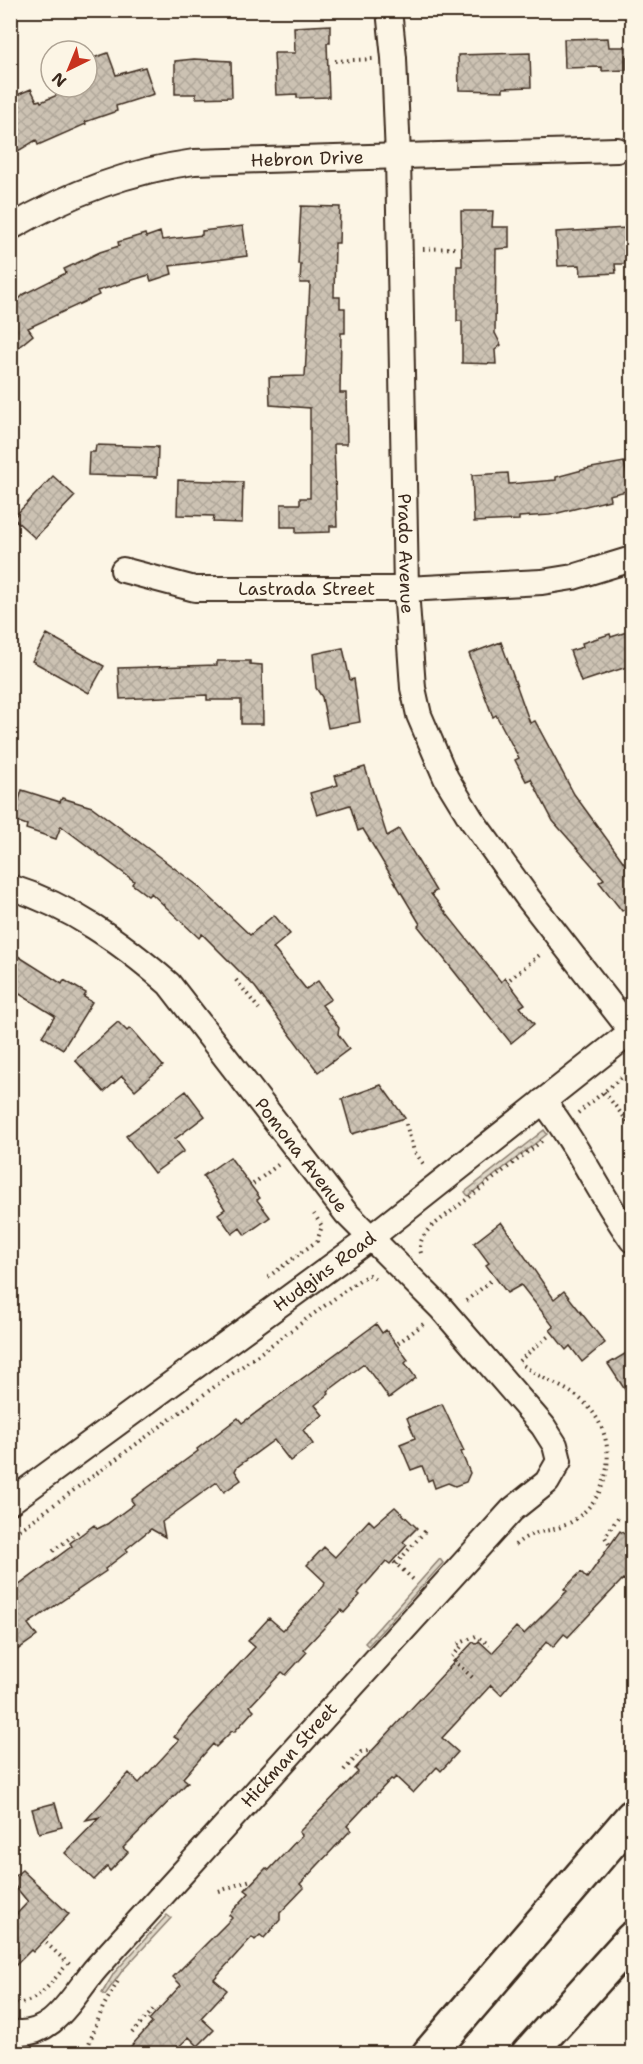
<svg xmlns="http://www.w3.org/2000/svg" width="643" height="2064" font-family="'Shantell Sans',sans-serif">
<defs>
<pattern id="grass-dots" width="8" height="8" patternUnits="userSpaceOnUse" patternTransform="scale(1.5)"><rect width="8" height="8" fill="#e0d8c8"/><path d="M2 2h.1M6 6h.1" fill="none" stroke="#c1baab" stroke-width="1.8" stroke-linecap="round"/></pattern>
<pattern id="building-cross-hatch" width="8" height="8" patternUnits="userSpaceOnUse" patternTransform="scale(1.5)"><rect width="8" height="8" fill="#ccc2b3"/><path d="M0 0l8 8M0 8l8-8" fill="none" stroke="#b0a79a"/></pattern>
</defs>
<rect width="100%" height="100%" fill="#fcf5e5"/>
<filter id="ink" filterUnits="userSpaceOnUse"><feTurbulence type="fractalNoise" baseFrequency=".0167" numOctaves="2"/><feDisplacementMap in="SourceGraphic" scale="12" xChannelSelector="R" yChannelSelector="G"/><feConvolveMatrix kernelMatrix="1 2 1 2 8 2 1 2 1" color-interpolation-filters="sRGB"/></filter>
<g filter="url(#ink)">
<path fill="url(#grass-dots)" stroke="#8e8173" stroke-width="1.5" d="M544 1130 547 1134 468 1196 465 1192Z
M440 1559 443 1563 368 1646 365 1643Z
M167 1915 171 1918 122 1971 105 1995 102 1993 114 1973Z"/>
<path fill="url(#building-cross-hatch)" stroke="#3b2a1e" stroke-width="1.5" d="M330 25V43H327L329 97 297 98V94L276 95 274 53H295L294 27Z
M608 38 609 47H626V70L602 71V67L565 68 564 39Z
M108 53 116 75 145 67 154 94 116 106 117 111 85 122 86 124 38 145 36 140 10 156V98L31 89 37 101 40 100 41 102 76 87H87V60Z
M530 53 531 87 503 88V91L459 90 458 55Z
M194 59 231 61 232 97 196 98V94H175V61Z
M301 206 340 207 339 243H335L334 297H340V308H345V333H341L340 393H346L347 444H334L337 526H330V532L296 533V527H281V504H300V498H310V408L270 405 269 377 305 376 310 283H300L301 264H298Z
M461 211H493L492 227H509V248L496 249 495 333 501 345 495 350 496 364 462 363V321H457V266H462Z
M243 226 247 256 170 266 172 274 151 281 149 275 97 291 99 295 28 328 33 335 10 354V308L24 294 66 273 64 269 100 252 119 246 118 242 145 234 146 237 160 232 162 240 202 235V231Z
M627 228 629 256 624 264H615L616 273 581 275 580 265 558 266 556 232Z
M96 445 158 447 157 477 88 475 89 452H95Z
M624 462 631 490 609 495 610 500 550 515 519 517V520L474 522 472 475 508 473 509 484 556 480V477L586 469Z
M53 476 75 496 35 538 13 518Z
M178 480 243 482 242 523 213 522 214 516 177 515Z
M633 630V665L581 682 570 651 583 647 582 643 610 634 611 637Z
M47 634 104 666 89 693 32 661Z
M501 642 530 723 535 721 574 794 633 875V903L622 911 599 882 604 879 553 821 531 779 526 781 515 760 519 758 496 715 493 717 469 654Z
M343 648 350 680 354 679 360 722 328 728 322 697 316 688 313 654Z
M217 661H250V664L262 665 263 724H241V700H207V695L120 699 118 668 217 665Z
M365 767 387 836 399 829 436 891 431 894 501 982 505 978 525 1004 520 1007 534 1024 511 1043 418 926 420 924 363 829 358 831 350 805 317 815 310 793 338 785 335 776Z
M22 790 60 802 62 798 92 807 197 885 250 935 274 915 290 934 273 948 306 989 318 981 331 999 322 1005 339 1028 338 1034 349 1049 318 1072 255 987 202 934 199 938 151 893 148 896 132 884 134 881 61 826 56 839 26 829 27 825 13 820Z
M10 951 62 984 64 980 86 993 84 997 92 1002 63 1049 42 1036 55 1016 10 988Z
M118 1022 127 1031 130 1028 163 1066 135 1090 122 1076 104 1092 75 1060Z
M381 1085 405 1118 352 1134 342 1099Z
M186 1091 205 1116 175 1139 184 1151 154 1173 126 1136Z
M230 1157 260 1198 257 1200 270 1217 245 1235 240 1228 232 1234 218 1214 225 1209 203 1176Z
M501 1222 554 1299 564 1291 605 1343 582 1362 570 1346 566 1350 550 1330 554 1327 521 1285 507 1293 486 1265 489 1263 474 1243Z
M376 1324 382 1333 386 1330 408 1360 405 1363 416 1378 389 1398 364 1364 328 1391 329 1394 315 1405 323 1415 303 1430 313 1444 290 1461 274 1440 237 1467 235 1471 241 1480 224 1492 217 1482 162 1522 165 1537 151 1529 126 1549 128 1551 105 1569 106 1571 28 1624 37 1636 10 1655V1592L72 1546 70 1543 94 1525 97 1529 107 1524 134 1504 131 1500 198 1451 197 1449 238 1418 242 1423Z
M633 1349V1402L608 1364Z
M442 1404 464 1451 461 1452 470 1473 466 1482 455 1486 448 1483 435 1488 432 1479 428 1481 422 1466 411 1470 400 1444 415 1438 407 1418Z
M395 1507 417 1528 403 1542 407 1545 390 1564 386 1561 358 1593 360 1595 344 1613 341 1610 304 1649 307 1652 286 1675 282 1672 250 1706 254 1710 234 1732 232 1731 216 1747 213 1744 183 1778 188 1782 123 1848 128 1852 110 1871 107 1867 94 1880 65 1853 100 1817 86 1820 129 1773 139 1783 179 1740 174 1737 188 1719 255 1647 248 1641 269 1618 283 1630 324 1586 325 1582 307 1565 324 1547 335 1557 369 1520 374 1525Z
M620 1531 633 1540V1585L623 1579 568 1637 564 1634 553 1647 547 1641 501 1695 491 1685 442 1738 458 1752 441 1771 437 1767 413 1793 396 1777 393 1780 391 1779 347 1826 351 1830 300 1884 304 1888 280 1913V1920L264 1938 260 1935 255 1940 252 1937 214 1979 227 1990 201 2018 214 2030 198 2046 189 2037 171 2054H124L152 2023 149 2020 181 1985 173 1977 232 1918 229 1915 249 1893 245 1890 266 1868 269 1870 302 1835 299 1832 358 1772 355 1769 473 1642 476 1644 479 1641 492 1653 516 1627 524 1634 567 1591 564 1589 581 1572 587 1578Z
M55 1803 62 1827 39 1833 32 1809Z
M22 1870 69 1914 33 1952 31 1950 10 1971V1921L28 1902 10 1880Z"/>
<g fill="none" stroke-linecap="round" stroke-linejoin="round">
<g stroke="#3b2a1e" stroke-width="28">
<g id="minor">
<path id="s1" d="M389 10 394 58 398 157 406 589 413 688 419 715 446 778 471 819 528 898 632 1032"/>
<path id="s2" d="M10 228C68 194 128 171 194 162L617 150"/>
<path id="s3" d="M123 570 195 589H406L542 582 573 577 632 559"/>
<path id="s4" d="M10 887C71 906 122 943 169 984L346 1213 441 1308 543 1426 555 1445 559 1461 547 1482 512 1510 97 1967C73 1994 53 2041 10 2032"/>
<path d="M543 1101C578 1145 600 1195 632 1240"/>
<path id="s5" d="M10 1502 369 1239 632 1031"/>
</g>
</g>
<g stroke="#3b2a1e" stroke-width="38">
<path id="highway" d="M429 2054 632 1817
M528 2054 632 1939"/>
</g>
<path stroke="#3b2a1e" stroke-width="4" stroke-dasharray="1.5 4.5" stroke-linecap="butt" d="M335 61 373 59
M631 182 632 183
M423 249 458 248
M510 979 542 953
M236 980 259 1009
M604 1092 632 1127
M578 1113 632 1069
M406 1124 414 1151 425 1166
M253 1184 279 1164
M421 1253C418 1243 423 1235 431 1227L543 1140
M268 1277 317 1241 322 1226 314 1214
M466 1301 493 1279
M398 1343 426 1322
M519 1361 551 1334
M10 1537 361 1279 369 1275 376 1279
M609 1544 605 1537 619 1516
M515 1545C538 1525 554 1536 577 1518 617 1488 618 1429 579 1398 562 1385 541 1379 523 1365
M53 1551 79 1531
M394 1562 416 1582
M396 1564 426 1530
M458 1644 476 1636 490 1645
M461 1647 451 1658 473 1678
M344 1770 361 1752 368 1751
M219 1891 251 1880
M46 1943 70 1965
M10 2003C36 2006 48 1986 64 1968
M132 2033 155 2008
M85 2054 103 2007 118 1981"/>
<use href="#minor" stroke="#fcf5e5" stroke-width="24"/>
<use href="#highway" stroke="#fcf5e5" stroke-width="33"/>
</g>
</g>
<g text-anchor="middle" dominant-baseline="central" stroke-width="4.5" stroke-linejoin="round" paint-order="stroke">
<g font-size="18" fill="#3b2a1e" stroke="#fcf5e5">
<text stroke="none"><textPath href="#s2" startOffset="310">Hebron Drive</textPath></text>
<text stroke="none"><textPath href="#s1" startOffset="544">Prado Avenue</textPath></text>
<text stroke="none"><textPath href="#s3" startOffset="186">Lastrada Street</textPath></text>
<text stroke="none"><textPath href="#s4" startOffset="404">Pomona Avenue</textPath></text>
<text stroke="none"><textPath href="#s5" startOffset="390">Hudgins Road</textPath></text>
<text transform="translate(289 1755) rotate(-48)">Hickman Street</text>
</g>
</g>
<rect width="643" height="2064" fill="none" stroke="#fcf5e5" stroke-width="36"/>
<rect x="18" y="18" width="607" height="2028" fill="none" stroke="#3b2a1e" stroke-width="2" filter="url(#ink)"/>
<g transform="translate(69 69) rotate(223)"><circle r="28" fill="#fcf5e5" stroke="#afa495" stroke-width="1.5"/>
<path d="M0-4.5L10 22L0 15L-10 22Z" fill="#c8321e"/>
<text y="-9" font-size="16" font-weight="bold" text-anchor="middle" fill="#3b2a1e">N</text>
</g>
</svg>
